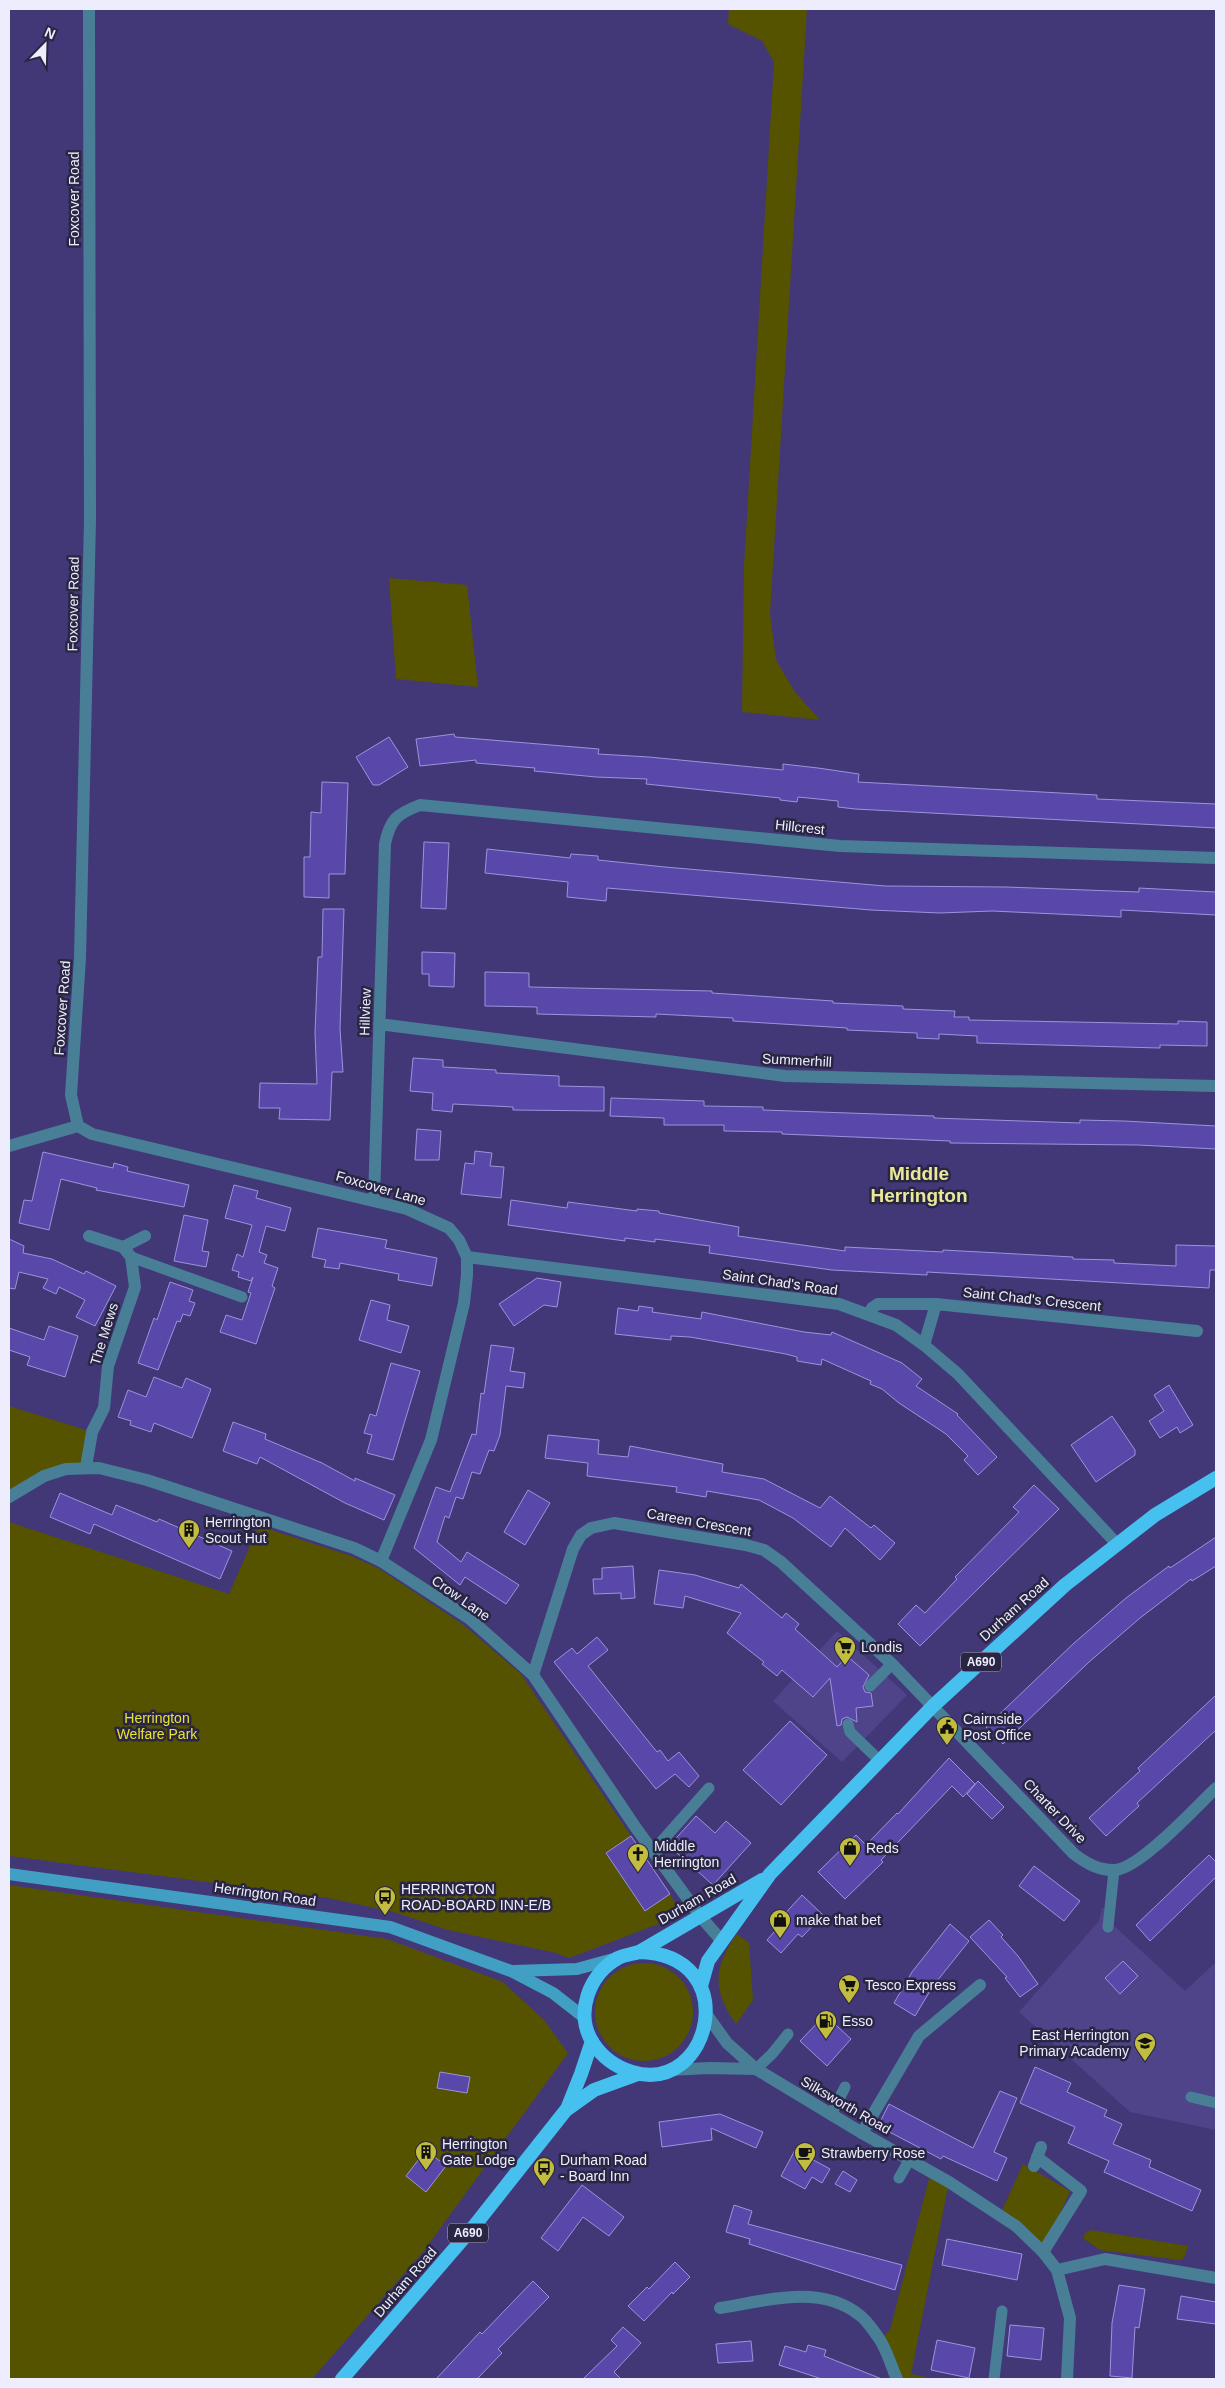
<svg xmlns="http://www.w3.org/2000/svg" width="1225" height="2388" font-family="Arial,sans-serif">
<rect width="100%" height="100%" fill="#423878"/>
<path fill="#4f4489" d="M837 1631 907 1695 842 1762 773 1701Z
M1102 1908 1109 1909 1112 1924 1185 1991 1216 1962V2130L1130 2112 1019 2012 1099 1921Z"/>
<path fill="#555200" d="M729 9H807L770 614 776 660 795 692 820 720 742 712 744 566 774 62 762 41 728 24Z
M389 578 467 585 478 687 396 679Z
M9 1406 92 1432 86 1467 66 1469 9 1497Z
M9 1522 229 1594 259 1526 351 1556 378 1568 465 1626 521 1674 631 1836 606 1854 645 1911 670 1894 676 1905 671 1917 664 1922 569 1958 556 1953 448 1930 394 1912 328 1898 9 1856Z
M9 1885 387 1939 503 1982 544 2020 568 2053 423 2252 312 2379H9Z
M737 1934 749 1943 753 2000 736 2024C712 1990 713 1967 737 1934Z
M595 2012a49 49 0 1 1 98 0a49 49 0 1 1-98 0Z
M1023 2164 1070 2191 1043 2252 1000 2215Z
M931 2171 949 2182 911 2374 936 2379H897L880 2339 890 2330Z
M1091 2230 1188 2246 1184 2258 1180 2260 1100 2250 1084 2239V2234Z"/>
<path fill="#5948a9" stroke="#9a94dd" d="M454 734 455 737 599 749 598 754 649 757 783 770V764L818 768 859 774 858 782 1097 795V799L1216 804V828L855 809 838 807V801L798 797 797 802 780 800V798L646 784 647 779 596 777 534 771 535 768 476 763V760L420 766 416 739Z
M389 737 408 767 379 785H373L356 757Z
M322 782 348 783 345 874H329V898L304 897V857H310L311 812 321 813Z
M424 842 449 843 446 909 421 908Z
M487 849 570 858 571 854 598 856V860L665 867 885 886 1006 887 1139 892V888L1158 889 1216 892V915L1121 910V917L992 911 940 913 871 910 607 888 606 901 567 897 568 882 485 873Z
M323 909H344L340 1029 343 1072H332L330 1120 279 1119 280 1108H259L260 1083 317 1084 315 1033 318 957H322Z
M422 952 455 953 454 987 429 986V974H422Z
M485 972 529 973V987L712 991V993L833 1001V1003L903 1006V1009L955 1011 954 1017H969V1020L1178 1024V1021L1207 1022V1046L1160 1045V1048L977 1043V1036L939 1034V1039L917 1038V1033L847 1030V1028L733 1021V1018L656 1014V1017L537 1014V1007L485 1006Z
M413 1058 443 1060V1067L496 1070V1073L559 1076V1086L604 1087V1111L513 1110V1107L453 1104 452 1112 432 1110 433 1093 410 1091Z
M611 1098 704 1101V1106L763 1107V1110L934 1116V1118L1080 1123V1120L1124 1121 1216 1126V1149L1138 1145 950 1143V1141L782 1134V1132L724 1131V1125H664V1118L610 1116Z
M417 1129 441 1131 439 1160H415Z
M475 1151 492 1153 490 1166 504 1167 501 1198 461 1194 465 1163 474 1164Z
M43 1152 113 1168 114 1163 128 1167 127 1171 189 1185 184 1207 96 1190 97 1188 61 1179 49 1230 19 1223 24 1200 32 1201Z
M234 1185 258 1191 256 1198 291 1208 285 1231 266 1226 259 1252 267 1255 264 1263 278 1268 272 1286 275 1288 256 1344 220 1332 226 1315 242 1320 251 1293 248 1292 253 1277 251 1281 238 1277 239 1272 232 1270 237 1254 243 1257 252 1225 225 1218Z
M511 1200 567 1208 568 1202 637 1211V1209L659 1211V1213L739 1227 738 1236 845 1251V1247L943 1252V1250L1073 1257V1259L1114 1260V1263L1176 1266V1245L1216 1246V1270H1210L1209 1288 927 1272V1275L832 1270 709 1253 710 1246 655 1239V1242L625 1238V1241L508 1225Z
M184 1215 208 1220 202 1251 209 1252 206 1267 174 1261Z
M318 1228 387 1240 385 1248 437 1258 432 1286 398 1280 399 1274 340 1263 339 1269 324 1267 326 1260 312 1257Z
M9 1239 24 1246 23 1253 52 1259 84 1274 86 1271 116 1286 95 1326 76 1317 85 1300 59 1287 56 1294 43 1288 48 1279 19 1272 15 1289 9 1288Z
M537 1278 561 1282 557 1307 544 1305 514 1326 499 1304Z
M170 1282 193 1290 189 1301 195 1303 190 1316 183 1314 180 1322 177 1321 158 1370 138 1363 154 1318 157 1320Z
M371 1300 390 1305 387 1320 409 1326 401 1353 359 1340Z
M639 1306 653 1308 652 1312 701 1319 702 1312 804 1332 831 1335 832 1332 902 1363 922 1379 916 1386 958 1414 957 1415 997 1457 978 1475 964 1460 968 1456 946 1434 899 1403 882 1389 870 1384 871 1381 822 1359 821 1365 797 1361V1357L786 1354 690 1337 671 1336V1340L615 1334 618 1308 638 1311Z
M49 1326 78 1336 65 1377 27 1365 30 1357 9 1350V1328L44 1340Z
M491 1345 514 1348 510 1371 525 1373 523 1388 506 1386 500 1435 494 1451 489 1450 480 1474 472 1472 463 1499 456 1497 449 1518 445 1516 437 1542 461 1562 467 1552 519 1585 506 1604 465 1577 460 1585 414 1548 436 1487 450 1492 472 1434 476 1435 481 1393 484 1394Z
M391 1363 420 1371 393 1460 367 1453 372 1435 364 1433 370 1414 376 1416Z
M154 1377 182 1388 186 1378 211 1389 192 1438 154 1423 151 1432 130 1425 131 1421 118 1417 128 1390 146 1397Z
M1169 1385 1193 1425 1180 1433 1177 1427 1160 1438 1149 1421 1164 1411 1154 1395Z
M1112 1416 1135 1450V1455L1096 1482 1071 1445Z
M233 1422 266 1434 265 1439 322 1463 355 1481V1478L395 1495 384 1520 345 1503 260 1457 257 1464 223 1451Z
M548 1435 599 1440 598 1454 628 1457 630 1446 723 1464 722 1472 764 1479 820 1508 830 1496 871 1528 874 1525 895 1543 880 1560 845 1528 831 1547 793 1518 759 1500 707 1491 706 1497 676 1492 677 1487 587 1476 588 1463 545 1458Z
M1034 1485 1059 1509 920 1646 898 1624 916 1605 925 1613 957 1579 955 1577 1019 1512 1013 1507Z
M528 1490 550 1503 525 1545 504 1532Z
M60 1493 112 1515 116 1505 157 1522 159 1519 232 1551 220 1579 94 1524 90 1534 50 1517Z
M1216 1537V1566L1192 1581 1191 1579 1140 1618 1089 1662 1003 1744 986 1727 1073 1644 1126 1598 1169 1566 1170 1568Z
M633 1566 635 1598 621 1599V1593L594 1594 593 1579H602V1568Z
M659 1570 695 1575 739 1588 741 1584 782 1618 786 1613 799 1624 795 1629 837 1667 847 1656 869 1675 863 1687 865 1692 871 1693 873 1706 856 1708 857 1722 847 1717 842 1719 841 1725 837 1726 830 1678 813 1697 782 1670 777 1676 762 1664 764 1662 727 1633 741 1613 685 1596 683 1608 654 1604Z
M597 1637 608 1650 588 1666 657 1752 660 1750 668 1761 679 1752 699 1776 689 1787 675 1774 656 1789 554 1662 572 1648 577 1654Z
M1216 1695V1730L1137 1803 1139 1806 1106 1836 1089 1818 1140 1771 1138 1768Z
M790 1721 827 1755 781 1805 743 1770Z
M949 1758 975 1784 963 1797 952 1786 881 1860 883 1862 845 1899 818 1872 856 1835 866 1845 897 1813 898 1814Z
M978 1781 1004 1807 992 1819 967 1794Z
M696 1816 715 1833 726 1821 751 1843 713 1885 669 1846Z
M631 1836 670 1894 645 1911 606 1853Z
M1209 1855 1216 1862V1877L1150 1941 1136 1925Z
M1034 1866 1080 1901 1064 1921 1019 1886Z
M802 1895 823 1915 802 1937 798 1934 781 1953 767 1940 784 1921 781 1918Z
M989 1920 1003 1935 1001 1937 1018 1956 1038 1984 1020 1997 1005 1978 1007 1977 970 1937Z
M950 1924 969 1941 933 1986 915 2016 894 2003 912 1972Z
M1123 1961 1138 1976 1120 1994 1105 1978Z
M825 2015 851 2039 827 2066 800 2041Z
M1035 2067 1071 2083 1067 2092 1107 2110 1104 2116 1122 2124 1113 2144 1151 2160 1149 2167 1201 2190 1192 2211 1104 2172 1109 2161 1068 2143 1075 2127 1020 2103Z
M440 2072 470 2077 467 2093 437 2088Z
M1000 2091 1017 2098 994 2152 1007 2158 997 2181 943 2156 941 2159 878 2126 889 2104 973 2148Z
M720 2114 763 2132 756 2148 711 2128 712 2140 662 2147 659 2122Z
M426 2150 446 2166 426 2192 406 2176Z
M795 2150 830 2169 822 2183 812 2177 805 2189 781 2176Z
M843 2171 857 2180 850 2192 835 2184Z
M582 2185 624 2217 609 2236 583 2217 558 2251 541 2238Z
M734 2205 752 2211 748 2224 902 2265 895 2290 749 2244 750 2239 726 2232Z
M947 2239 1022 2254 1017 2280 942 2265Z
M675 2262 690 2277 673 2294 672 2292 644 2321 628 2306 647 2287 649 2289Z
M533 2281 549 2297 498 2349 502 2353 477 2379H436L480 2332 482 2334Z
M1119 2285 1145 2289 1139 2328 1135 2327 1132 2378 1110 2376 1112 2323Z
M1181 2296 1216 2302V2324L1177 2319Z
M1010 2325 1044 2328 1041 2360 1007 2356Z
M623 2327 641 2343 614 2372 621 2379H583L617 2346 611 2340Z
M937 2340 975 2348 969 2378 931 2370Z
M751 2341 753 2361 718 2363 716 2344Z
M808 2345 826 2350 824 2356 882 2379H822L779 2365 785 2346 806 2352Z"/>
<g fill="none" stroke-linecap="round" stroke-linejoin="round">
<path stroke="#497f96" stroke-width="11" d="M131 1257 242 1297
M870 1686 892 1664
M848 1724 850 1732 879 1760
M654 1850 709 1788
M1108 1927 1114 1870
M756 2069 772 2054 788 2034
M1191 2097 1216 2103
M831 2115 845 2087
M899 2178 910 2159
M994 2379 1002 2311"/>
<path stroke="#497f96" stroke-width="12" d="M379 1024 785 1076 1216 1086
M9 1146 78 1126
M374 1200 385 844C390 819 397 814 420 805L840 846 1216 858
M123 1247 145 1236
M467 1257 839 1304 896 1325 924 1345 958 1374 1117 1544
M869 1314 872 1308 878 1304H936L1197 1331
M924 1345 936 1304
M86 1467 92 1432 104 1408 108 1366 135 1287 131 1257 123 1247 89 1236
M533 1675 573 1549 581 1535 591 1528 614 1523 746 1545 764 1550 781 1562 892 1664 1074 1854C1086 1863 1099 1871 1116 1870 1141 1867 1196 1807 1216 1788
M701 1917 721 1940
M862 2133 919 2036 980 1985
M1037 2157 1081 2191 1043 2252
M1034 2166 1041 2147
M1057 2270 1105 2259 1216 2278
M720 2308C764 2301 819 2284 858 2314 866 2319 873 2330 878 2337 887 2349 891 2366 897 2379"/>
<path stroke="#497f96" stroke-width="12" d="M89 9 90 520 80 958 71 1095 78 1126 92 1134 407 1209 449 1228 459 1240 467 1257V1275L464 1303 431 1440 381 1561
M9 1497 44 1476 66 1469 99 1468 147 1480 354 1548 381 1561 470 1619 533 1675 636 1828 701 1917
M707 2015 727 2043 756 2069 862 2133 949 2182 1016 2226 1043 2252 1057 2270 1070 2318 1067 2379
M669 2070 709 2068 756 2069"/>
<path stroke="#429fc4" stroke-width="12" d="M9 1874 390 1927 511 1971 553 1993 585 2018
M514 1971 577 1969 617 1958"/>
<path stroke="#46c0ee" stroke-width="14" d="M639 1952C744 1954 712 2096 632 2072 616 2067 602 2057 593 2043 574 2014 589 1974 618 1958 624 1955 633 1954 639 1952L762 1880
M701 1986 708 1961 770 1874 933 1706 1065 1585 1155 1515 1216 1478
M567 2109 581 2074 592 2041
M342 2379 475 2225 566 2110 594 2090 638 2074"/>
</g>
<defs>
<g id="building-pin" transform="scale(1.125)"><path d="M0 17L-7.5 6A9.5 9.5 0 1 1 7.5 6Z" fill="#c2bd3f" stroke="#292643"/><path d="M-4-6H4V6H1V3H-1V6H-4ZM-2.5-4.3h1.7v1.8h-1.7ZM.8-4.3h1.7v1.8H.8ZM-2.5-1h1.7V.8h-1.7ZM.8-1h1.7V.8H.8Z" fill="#111"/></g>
<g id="supermarket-pin" transform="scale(1.125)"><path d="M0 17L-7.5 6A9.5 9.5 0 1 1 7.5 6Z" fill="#c2bd3f" stroke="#292643"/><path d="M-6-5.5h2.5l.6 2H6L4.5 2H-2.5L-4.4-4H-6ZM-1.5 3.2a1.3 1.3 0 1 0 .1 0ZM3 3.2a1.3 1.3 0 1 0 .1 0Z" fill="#111"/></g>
<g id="civic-pin" transform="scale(1.125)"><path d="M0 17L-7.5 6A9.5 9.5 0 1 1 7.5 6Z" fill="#c2bd3f" stroke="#292643"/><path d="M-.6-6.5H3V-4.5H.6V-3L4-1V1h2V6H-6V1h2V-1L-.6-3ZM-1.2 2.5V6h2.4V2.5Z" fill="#111"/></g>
<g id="shop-pin" transform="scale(1.125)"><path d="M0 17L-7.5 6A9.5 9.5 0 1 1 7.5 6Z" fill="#c2bd3f" stroke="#292643"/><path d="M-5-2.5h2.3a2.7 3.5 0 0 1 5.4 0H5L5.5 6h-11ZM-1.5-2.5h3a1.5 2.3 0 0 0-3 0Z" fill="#111"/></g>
<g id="church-pin" transform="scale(1.125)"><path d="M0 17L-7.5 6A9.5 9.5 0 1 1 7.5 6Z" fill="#c2bd3f" stroke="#292643"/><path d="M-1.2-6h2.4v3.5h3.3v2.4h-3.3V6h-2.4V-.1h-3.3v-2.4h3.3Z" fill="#111"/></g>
<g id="bus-pin" transform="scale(1.125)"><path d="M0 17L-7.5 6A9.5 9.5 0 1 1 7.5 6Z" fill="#c2bd3f" stroke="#292643"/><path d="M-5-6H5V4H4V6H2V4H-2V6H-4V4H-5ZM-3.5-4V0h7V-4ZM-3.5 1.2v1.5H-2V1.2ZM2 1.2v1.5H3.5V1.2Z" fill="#111"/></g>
<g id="fuel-pin" transform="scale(1.125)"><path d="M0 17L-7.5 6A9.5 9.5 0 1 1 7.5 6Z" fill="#c2bd3f" stroke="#292643"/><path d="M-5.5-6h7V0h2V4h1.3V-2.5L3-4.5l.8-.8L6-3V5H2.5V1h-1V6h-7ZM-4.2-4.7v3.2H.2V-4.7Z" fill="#111"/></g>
<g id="school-pin" transform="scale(1.125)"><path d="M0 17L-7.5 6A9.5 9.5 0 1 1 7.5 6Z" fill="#c2bd3f" stroke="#292643"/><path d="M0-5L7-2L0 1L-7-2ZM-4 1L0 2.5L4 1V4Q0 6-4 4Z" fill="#111"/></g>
<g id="cafe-pin" transform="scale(1.125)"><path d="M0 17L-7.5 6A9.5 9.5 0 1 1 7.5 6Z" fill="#c2bd3f" stroke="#292643"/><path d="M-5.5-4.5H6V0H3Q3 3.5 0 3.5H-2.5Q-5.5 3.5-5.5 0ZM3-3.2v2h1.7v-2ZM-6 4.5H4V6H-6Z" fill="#111"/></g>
</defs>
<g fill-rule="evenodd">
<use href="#building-pin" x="189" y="1530"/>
<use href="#supermarket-pin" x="845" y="1647"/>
<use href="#civic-pin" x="947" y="1727"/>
<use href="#shop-pin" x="850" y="1848"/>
<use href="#church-pin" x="638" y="1854"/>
<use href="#bus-pin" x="385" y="1897"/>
<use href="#shop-pin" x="780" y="1920"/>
<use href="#supermarket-pin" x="849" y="1985"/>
<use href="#fuel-pin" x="826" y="2021"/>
<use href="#school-pin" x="1145" y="2043"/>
<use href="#building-pin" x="426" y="2152"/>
<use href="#cafe-pin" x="805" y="2153"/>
<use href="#bus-pin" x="544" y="2168"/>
</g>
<g text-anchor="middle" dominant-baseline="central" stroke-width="5" stroke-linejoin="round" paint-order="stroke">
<g fill="#292643" stroke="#b2b1c5" stroke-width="1">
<rect x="961" y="1652.5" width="40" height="19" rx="4"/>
<rect x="448" y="2223.5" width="40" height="19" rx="4"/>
</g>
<g font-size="12" font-weight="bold" fill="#ededfd">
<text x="981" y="1662">A690</text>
<text x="468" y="2233">A690</text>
</g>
<g font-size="14" fill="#ededfd" stroke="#292643">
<text transform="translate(74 199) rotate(-90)">Foxcover Road</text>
<text transform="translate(73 604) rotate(-89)">Foxcover Road</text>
<text transform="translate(800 827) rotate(6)">Hillcrest</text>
<text transform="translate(62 1008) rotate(-86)">Foxcover Road</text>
<text transform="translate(365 1012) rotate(-88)">Hillview</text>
<text transform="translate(797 1060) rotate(3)">Summerhill</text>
<text transform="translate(381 1188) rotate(16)">Foxcover Lane</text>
<text transform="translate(780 1282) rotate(8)">Saint Chad's Road</text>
<text transform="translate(1032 1299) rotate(6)">Saint Chad's Crescent</text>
<text transform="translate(104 1334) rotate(-73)">The Mews</text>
<text transform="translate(699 1522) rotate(10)">Careen Crescent</text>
<text transform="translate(461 1598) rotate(35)">Crow Lane</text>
<text transform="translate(1014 1609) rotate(-42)">Durham Road</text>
<text transform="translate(1055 1811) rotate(46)">Charter Drive</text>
<text transform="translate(265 1894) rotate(8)">Herrington Road</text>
<text transform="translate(697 1899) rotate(-30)">Durham Road</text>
<text transform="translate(846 2105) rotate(30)">Silksworth Road</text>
<text transform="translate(405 2282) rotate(-49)">Durham Road</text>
</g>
<g font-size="14" fill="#ededfd" stroke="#292643" text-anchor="start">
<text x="205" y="1522">Herrington<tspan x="205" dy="16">Scout Hut</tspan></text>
<text x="861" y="1647">Londis</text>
<text x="963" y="1719">Cairnside<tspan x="963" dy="16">Post Office</tspan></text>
<text x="654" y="1846">Middle<tspan x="654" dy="16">Herrington</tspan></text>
<text x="866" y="1848">Reds</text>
<text x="401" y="1889">HERRINGTON<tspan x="401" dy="16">ROAD-BOARD INN-E/B</tspan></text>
<text x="796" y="1920">make that bet</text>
<text x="865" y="1985">Tesco Express</text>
<text x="842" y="2021">Esso</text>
<text x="1129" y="2035" text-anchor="end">East Herrington<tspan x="1129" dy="16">Primary Academy</tspan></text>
<text x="442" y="2144">Herrington<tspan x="442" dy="16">Gate Lodge</tspan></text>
<text x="821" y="2153">Strawberry Rose</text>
<text x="560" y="2160">Durham Road<tspan x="560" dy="16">- Board Inn</tspan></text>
</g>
<g font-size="14" fill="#e9e230" stroke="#292643">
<text x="157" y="1718">Herrington<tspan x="157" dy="16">Welfare Park</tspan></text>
</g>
<g font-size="19" font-weight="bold" fill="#eae899" stroke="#292643">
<text x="919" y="1173">Middle<tspan x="919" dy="22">Herrington</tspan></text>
</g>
</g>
<rect width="1225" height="2388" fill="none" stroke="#ededfd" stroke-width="20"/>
<g transform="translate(45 45) rotate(23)" stroke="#292643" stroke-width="4" paint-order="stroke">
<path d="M0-4L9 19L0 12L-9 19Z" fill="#ededfd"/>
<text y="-8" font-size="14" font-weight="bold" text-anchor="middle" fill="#ededfd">N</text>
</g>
</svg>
